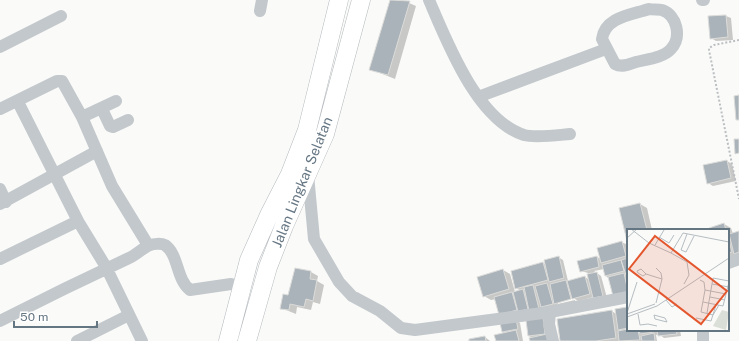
<svg xmlns="http://www.w3.org/2000/svg" width="739" height="341" font-family="'Public Sans',sans-serif">
<rect width="100%" height="100%" fill="#fafaf8"/>
<path fill="#0003" fill-rule="evenodd" d="M391 0H402L416 6 395 79 370 69Z
M726 16 731 18 733 40 716 41 711 38 709 17Z
M727 161 732 164 736 181 713 186 708 183Z
M640 204 647 208 652 230H628V240L620 209Z
M724 224 731 228 733 234 739 232V256L728 263V230H708Z
M621 242 626 244 628 250V296L606 276 604 269 594 271 601 276 607 298 594 297 578 301 575 299V297L558 302V304L575 300V302L560 306 557 304 558 306 547 309 542 306 543 311 505 317 496 299 491 300 484 296 503 270 510 274 515 292 521 291 516 288 543 263 546 265 558 257 563 260 568 281 585 277 590 280 588 273 581 271 597 257 601 259ZM513 307 519 310V312L512 309Z
M311 272 318 276 317 281 324 285 320 304 313 302 311 310 297 307 296 314 281 308Z
M627 308 628 330H680L681 336 664 338 659 334 656 335 657 341H561L558 319 612 311 616 314Z
M543 318 548 321 551 341H531L533 338 529 336Z
M516 320 520 323 523 341H497L503 334 501 323Z
M485 337 490 341H467Z"/>
<path fill="#aab3b9" stroke="#dcdcda" d="M390 0 410 1 388 75 369 70Z
M726 15 728 37 710 39 708 16Z
M739 95V120H736L734 96Z
M734 139H739V153L735 154Z
M727 160 731 178 707 184 703 165Z
M640 203 647 230H628V245L619 208Z
M724 223 726 230H707L709 228Z
M739 231V252L734 254 729 234Z
M728 237 732 252 729 253 730 257 728 258Z
M622 241 626 256 601 263 597 248Z
M559 256 564 278 549 282 544 260Z
M597 256 599 267 580 272 577 261Z
M628 258V281L621 260Z
M621 260 624 271 605 276 602 265Z
M543 262 548 280 515 289 511 271Z
M295 268 311 271 310 279 317 280 313 301 306 299 304 307 290 304 289 310 280 309 283 294 288 295Z
M503 269 509 289 483 297 477 277Z
M597 272 603 296 593 298 587 274Z
M624 273 628 292 613 296 608 277Z
M585 276 590 294 572 299 567 281Z
M566 280 571 299 554 304 550 284Z
M547 283 553 304 541 307 535 286Z
M533 285 539 309 529 311 524 287Z
M523 289 528 309 518 312 513 292Z
M512 292 517 310 499 315 494 297Z
M627 307 628 328 618 330 615 309Z
M612 310 616 338 596 341H560L557 319Z
M543 317 545 334 528 336 526 320Z
M516 319 518 329 502 332 500 323Z
M628 329 638 330 640 340 619 341 618 331Z
M516 330 519 341H496L494 335Z
M639 330H653L654 332 640 334Z
M657 330H676L677 334 658 336Z
M654 333 655 341H642L641 336Z
M547 334 548 341H530L529 338Z
M485 336 486 341H469V339Z"/>
<g fill="none" stroke-linecap="round" stroke-linejoin="round">
<g stroke="#b4b9bd" stroke-width="19">
<path id="highway" d="M228 341 249 260 270 213 290 174 307 130 339 0
M247 341 268 267 284 226 325 134 361 0"/>
</g>
<path stroke="#bbbfc2" stroke-width="2" stroke-dasharray="2 2" stroke-linecap="butt" d="M739 40 714 45 709 48V50L739 199"/>
<path stroke="#c3c8cc" stroke-width="12" d="M429 0C447 42 477 120 524 135 535 138 558 135 570 134
M702 0H704
M649 9C653 10 658 9 662 10 677 15 682 37 671 49 663 58 647 59 636 62 630 64 622 68 615 64L602 39C605 17 631 15 649 9Z
M260 11 262 0
M0 47 61 16
M478 97 606 49
M18 102 78 221 106 267 142 341
M0 109 57 81H62L82 117 112 186 148 245
M102 109 110 126 113 127 128 120
M82 117 116 101
M308 175 314 239 339 282 352 296 380 311 401 328 415 330 550 312
M0 189 6 202
M0 204 97 151
M0 259 78 221
M728 263 739 259
M0 321C43 299 86 278 129 258 136 255 144 247 150 245 153 244 161 243 165 245 179 255 176 279 190 290L231 284
M703 330V341
M77 341 129 315
M553 341 549 324 550 312 628 297"/>
<use href="#highway" stroke="#fff" stroke-width="18"/>
</g>
<g text-anchor="middle" dominant-baseline="central" stroke-width="4" stroke-linejoin="round" paint-order="stroke">
<g font-size="14" fill="#657683" stroke="#fff">
<text transform="translate(302 182) rotate(-68)">Jalan Lingkar Selatan</text>
</g>
</g>
<g transform="translate(627 229)">
<rect width="102" height="102" fill="#fafaf8"/>
<path d="M95 81 102 83 99 101 86 97Z" fill="#dadfd7"/>
<path fill="none" stroke="#b5bdc2" stroke-width="1" d="M4 0 22 14 44 24 56 4 102 13M60 5 54 21 59 23 67 7M32 8 42 14 47 6M0 9 10 0M28 16 37 1M44 24 60 33 62 46 57 55M29 39 34 44 35 50 29 74M19 45 14 40 10 42 11 44 16 47 19 45 35 50M73 51 77 53 78 61 99 65M85 55 102 58M78 61 74 83 86 86 92 76M83 68 98 71M39 71 45 78 50 75M76 73 96 77 102 53M0 84 10 53M80 84 86 49 102 52M0 85 28 75M11 85 13 96 21 95 30 97M27 86 38 89 40 93 28 90ZM0 88 30 77 102 29M69 89 84 92 89 76"/>
<path fill="#e4572e" fill-opacity="0.15" stroke="#e4572e" stroke-width="2" d="M28 7 100 62 74 95 2 40Z"/>
<rect width="102" height="102" fill="none" stroke="#657683" stroke-width="2"/>
</g>
<path d="M14 321v6h83v-6" fill="none" stroke="#657683" stroke-width="2"/>
<text x="20" y="321" font-size="12" fill="#657683" stroke="#ffffff" stroke-width="3" paint-order="stroke">50 m</text>
</svg>
